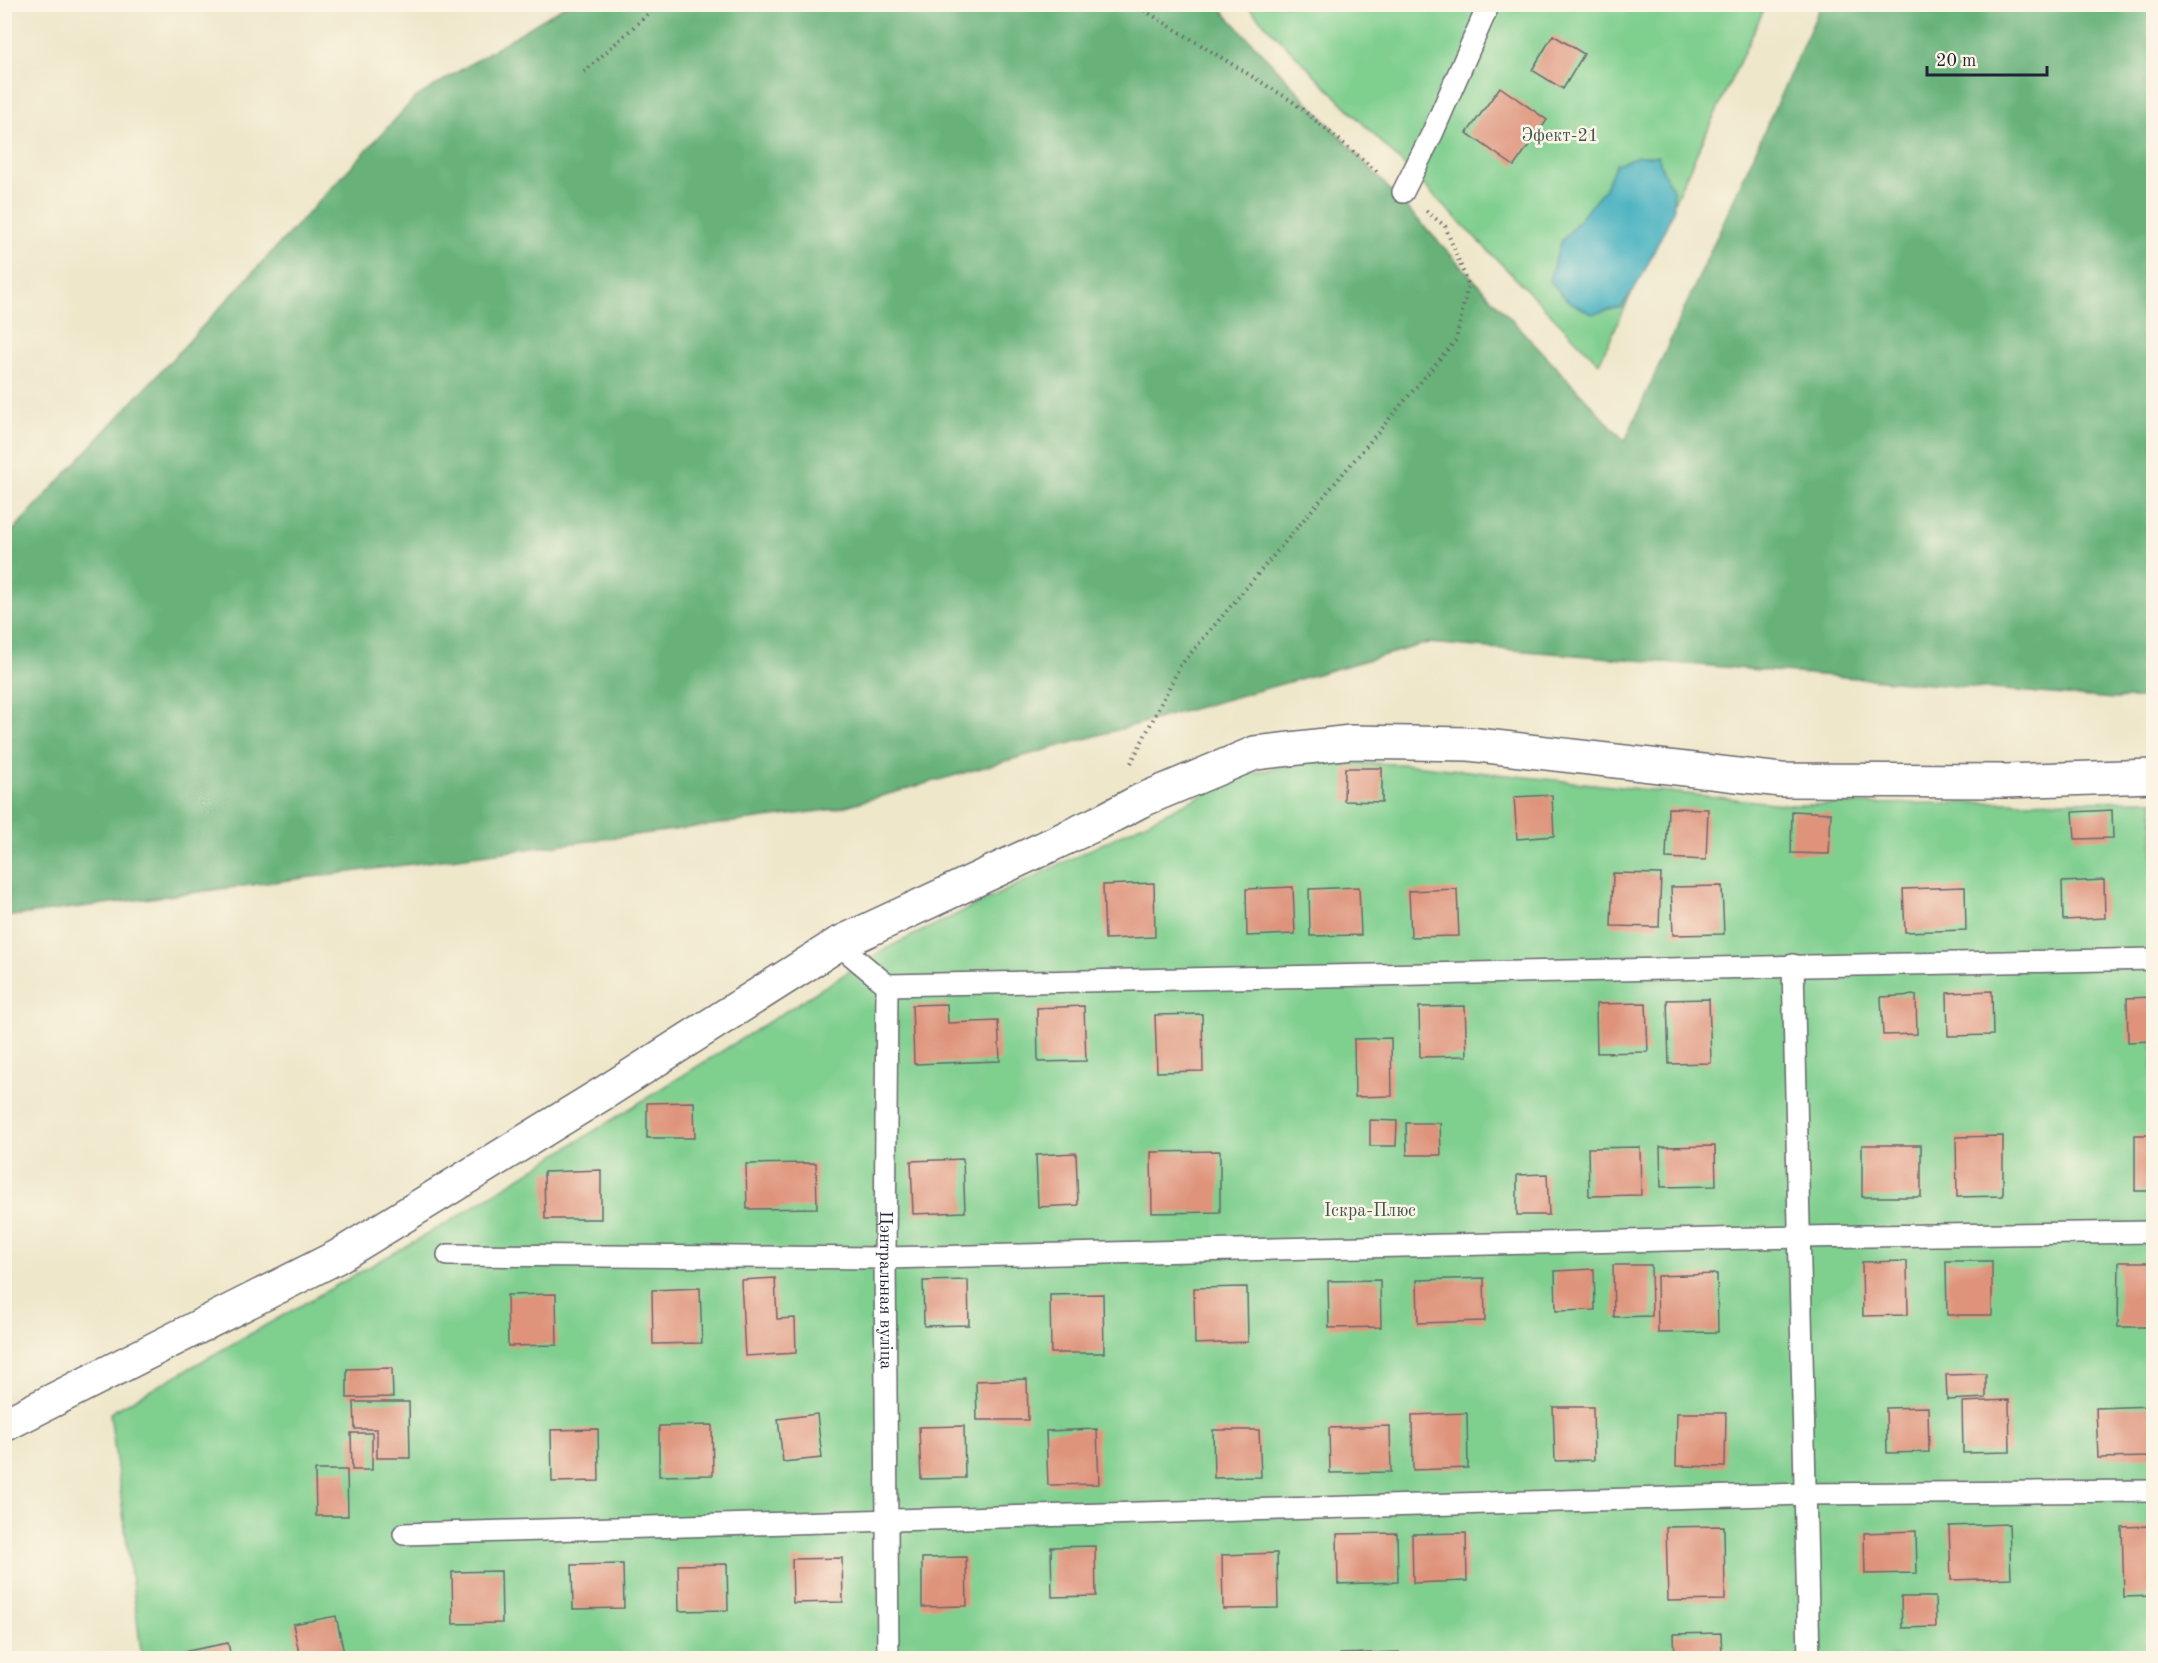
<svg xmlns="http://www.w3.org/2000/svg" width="2158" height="1663" font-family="'Old Standard TT',serif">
<rect width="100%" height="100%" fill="#fcf5e5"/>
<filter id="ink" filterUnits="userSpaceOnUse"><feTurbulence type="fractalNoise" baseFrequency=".0167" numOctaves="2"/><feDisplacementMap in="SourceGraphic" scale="12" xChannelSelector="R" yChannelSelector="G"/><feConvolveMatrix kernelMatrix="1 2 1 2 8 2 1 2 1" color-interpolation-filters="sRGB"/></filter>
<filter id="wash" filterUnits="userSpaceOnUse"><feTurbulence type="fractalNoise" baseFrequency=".008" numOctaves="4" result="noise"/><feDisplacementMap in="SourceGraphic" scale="24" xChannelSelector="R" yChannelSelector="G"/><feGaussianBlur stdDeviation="1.35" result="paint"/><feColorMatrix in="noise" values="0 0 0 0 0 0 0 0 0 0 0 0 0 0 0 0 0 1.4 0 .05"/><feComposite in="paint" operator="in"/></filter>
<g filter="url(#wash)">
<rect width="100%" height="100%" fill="#eee7ca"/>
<path fill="#7fcf8f" stroke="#507865" stroke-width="1.5" d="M1246 5H1766L1599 363Z
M1302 762 1402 764 1792 805 2153 800V1658H142L110 1413 447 1223 885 949 1244 775Z"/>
<path fill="#67b27a" stroke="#446a5a" stroke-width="1.5" d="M566 5H1217L1625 441 1821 5H2153V697L2114 699 1428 643 835 809 5 917 4 540 415 98Z"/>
<path fill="#43b0c0" stroke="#32697e" stroke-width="1.5" d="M1638 156H1658L1664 174 1673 189 1674 210 1642 276 1622 307 1592 314 1568 301 1549 280 1561 242 1604 190 1616 164Z"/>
<g id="blocks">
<path fill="#de937a" d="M1553 35 1584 54 1563 89 1532 70Z
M1500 87 1547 120 1514 166 1467 133Z
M1345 768H1382V802L1344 801Z
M1552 795 1554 836 1517 839 1514 797Z
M1668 808 1708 809 1706 860 1666 858Z
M2112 810 2113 838 2075 839 2073 812Z
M1792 811 1831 813 1829 854 1791 853Z
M1613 873 1661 874 1659 927 1611 926Z
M2104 880 2105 918 2063 920 2062 882Z
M1154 883 1155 937 1105 939 1103 885Z
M1722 886 1724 934 1673 935 1671 887Z
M1293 887 1295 934 1247 936 1246 889Z
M1359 887 1361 935 1310 936 1309 889Z
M1965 887 1966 930 1905 932 1903 889Z
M1457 889 1459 936 1411 937 1409 891Z
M1992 991 1993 1035 1948 1036 1947 993Z
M1916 995 1917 1034 1883 1035 1881 997Z
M2154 997V1041L2128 1042 2127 998Z
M1709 999 1711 1063 1669 1064 1667 1000Z
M1646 1003 1648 1052 1597 1053 1596 1004Z
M947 1004 948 1023 998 1021 1000 1061 914 1064 912 1005Z
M1084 1006 1086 1061 1038 1062 1037 1008Z
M1465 1006 1467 1056 1420 1057 1419 1007Z
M1202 1014 1203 1071 1157 1072 1155 1015Z
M1391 1038 1392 1096 1355 1097 1354 1039Z
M694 1102 695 1138H647V1103Z
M1370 1120 1397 1121 1396 1146H1370Z
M1406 1123H1440L1441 1155H1407Z
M2135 1135H2154V1191H2135Z
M2003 1136V1196L1957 1197 1956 1137Z
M1862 1145H1921V1197H1862Z
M1715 1146 1716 1186 1661 1187 1660 1147Z
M1640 1147 1641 1195 1589 1196 1588 1148Z
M1220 1151V1212L1152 1213 1151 1152Z
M1076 1153 1078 1205 1038 1207 1036 1155Z
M963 1159 965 1212 913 1214 911 1161Z
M816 1163 817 1208 747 1209 746 1164Z
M601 1170V1219H545L544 1172Z
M1547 1174 1549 1215H1517V1175Z
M1907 1261 1908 1315 1863 1316 1862 1262Z
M1946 1261H1992V1315H1947Z
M2119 1262H2154V1327H2118Z
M1613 1265H1651L1652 1316 1614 1317Z
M1594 1269 1595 1310 1556 1311 1555 1271Z
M1717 1274 1718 1332 1658 1333 1657 1276Z
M775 1278 777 1319 795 1318 796 1353 745 1356 741 1280Z
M1484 1278 1485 1321 1418 1323 1417 1280Z
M968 1280 969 1325 924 1326 923 1281Z
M1380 1280 1381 1327 1329 1328 1328 1281Z
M1247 1287 1248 1342 1195 1344 1194 1288Z
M700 1288 702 1343 653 1344 652 1290Z
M556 1294 557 1345 508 1346 507 1295Z
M1103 1294 1104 1353H1051L1050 1295Z
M392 1368 393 1397 347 1398V1369Z
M1986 1374V1398L1947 1400 1946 1375Z
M1027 1379 1028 1420H977L976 1381Z
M2009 1400 2010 1452 1963 1453 1962 1402Z
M354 1402H409L410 1458H377V1429H355Z
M2152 1406 2154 1457 2098 1458 2096 1408Z
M1553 1407H1593L1594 1460 1555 1461Z
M1928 1407 1929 1452 1887 1453 1886 1408Z
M1467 1413 1468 1468 1413 1470 1412 1415Z
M1677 1413H1726L1725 1467 1676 1466Z
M817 1414 822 1458 783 1462 778 1419Z
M712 1425 713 1475 659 1476V1426Z
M964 1426 965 1478 921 1479 919 1427Z
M1390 1426 1391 1472 1330 1473 1329 1428Z
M598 1429 599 1481 552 1482 551 1430Z
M1097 1429 1099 1484 1048 1485 1046 1431Z
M1213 1430H1259L1261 1477 1214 1478Z
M351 1433H372V1470H352Z
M315 1470H347L348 1516H316Z
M2009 1524 2011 1578 1951 1580 1949 1526Z
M1724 1526 1725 1600 1668 1601 1666 1527Z
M2154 1526V1596L2124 1597 2122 1527Z
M1916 1531 1917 1573 1865 1574 1864 1533Z
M1397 1533 1398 1582 1338 1584 1337 1534Z
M1466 1533 1467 1581 1413 1583 1412 1534Z
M1095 1546 1096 1596 1052 1597 1051 1547Z
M1277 1553 1278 1608 1223 1609 1222 1555Z
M966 1557 967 1606 922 1607V1558Z
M842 1558 843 1602 793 1603 792 1559Z
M623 1564 624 1608 573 1609 572 1565Z
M727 1564 728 1610 679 1611 678 1565Z
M501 1571 502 1623 453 1624 452 1572Z
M1901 1597H1935L1936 1627 1902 1628Z
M336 1616 345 1658H300L293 1624Z
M1721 1633 1722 1658H1675L1674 1634Z
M228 1643 231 1658H178L177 1653Z
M1399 1652V1658H1340V1654Z"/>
</g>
</g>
<g filter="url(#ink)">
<use href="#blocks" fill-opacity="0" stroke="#69676d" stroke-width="1.5"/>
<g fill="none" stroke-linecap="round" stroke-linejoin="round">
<g stroke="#69676d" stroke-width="24">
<g id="service">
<path d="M1403 192 1432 134 1489 4"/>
<path id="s1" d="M838 944 887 985 885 1258 888 1658"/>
<path d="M1793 965 1809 1658"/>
<path d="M887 985 2154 959"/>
<path d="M448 1255 885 1258 1799 1237 2154 1232"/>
<path d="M404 1534 1804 1494 2154 1491"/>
</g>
</g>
<g stroke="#69676d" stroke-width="36">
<path id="minor" d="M4 1425 337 1257 607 1091 838 944 1100 822 1140 801 1255 753 1351 742 1469 744 1781 780 2005 781 2154 776"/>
</g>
<path stroke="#69676d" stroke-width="4" stroke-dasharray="1.5 4.5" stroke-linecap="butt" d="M1134 4 1292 101 1378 172
M584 72 659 4
M1131 763 1180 666 1456 340 1468 284 1445 226 1426 211"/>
<use href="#service" stroke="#fff" stroke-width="21"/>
<use href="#minor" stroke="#fff" stroke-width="33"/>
</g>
</g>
<g text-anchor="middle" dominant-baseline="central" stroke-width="5" stroke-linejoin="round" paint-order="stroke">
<g font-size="18" fill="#3e5654" stroke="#fcf5e5">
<text x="1560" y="136">Эфект-21</text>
<text x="1370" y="1211">Іскра-Плюс</text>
</g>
<g font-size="18" fill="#22223b" stroke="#fcf5e5">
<text stroke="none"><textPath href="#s1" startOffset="369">Цэнтральная вуліца</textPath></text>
</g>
</g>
<rect width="2158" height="1663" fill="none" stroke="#fcf5e5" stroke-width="24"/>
<path d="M1927 66v9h120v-9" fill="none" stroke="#22223b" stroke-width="3"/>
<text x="1936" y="66" font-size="18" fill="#22223b" stroke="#fcf5e5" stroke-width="4.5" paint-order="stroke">20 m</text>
</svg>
